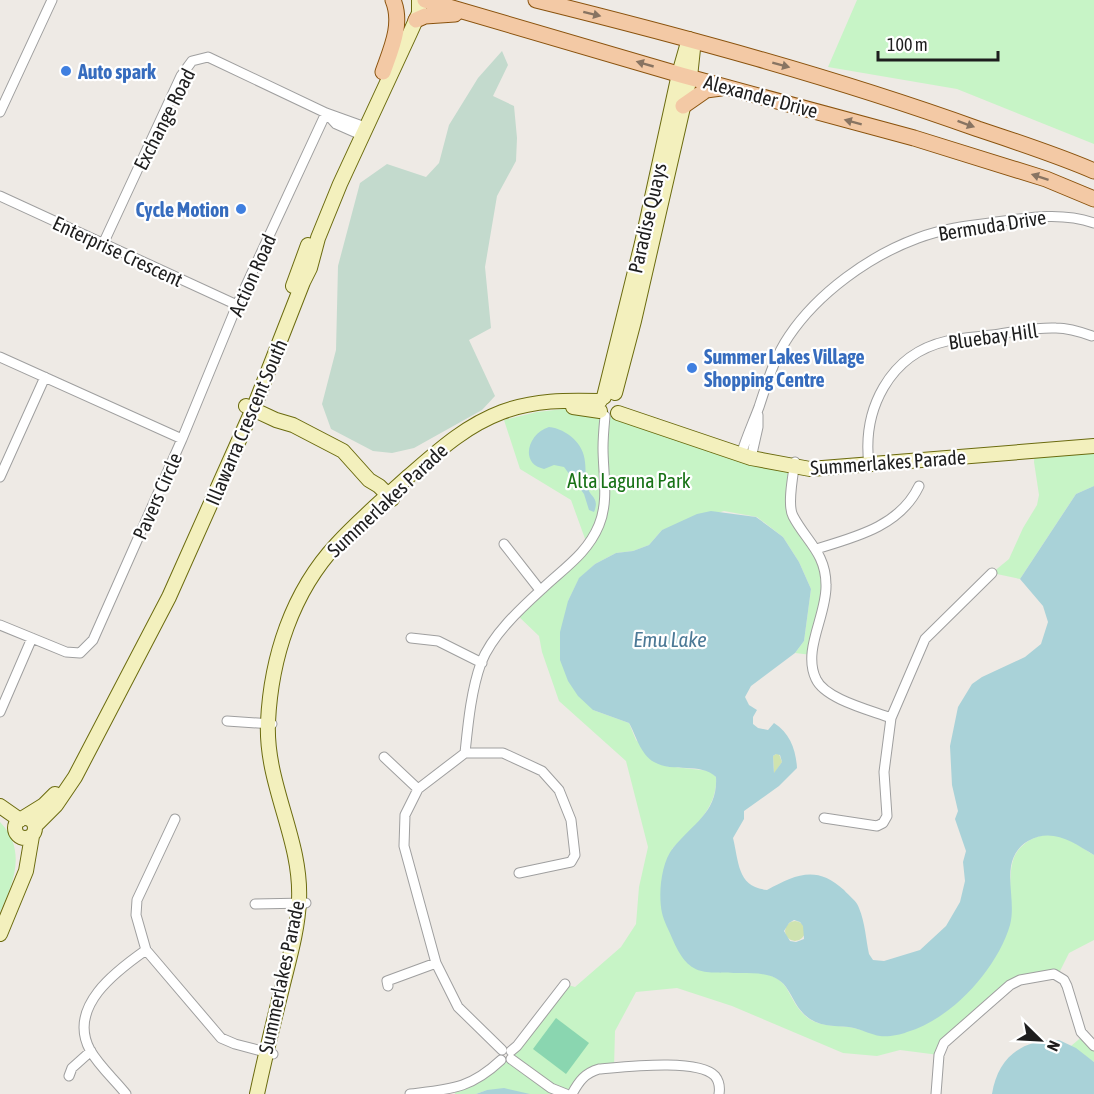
<svg xmlns="http://www.w3.org/2000/svg" width="1094" height="1094" font-family="'Asap Condensed',sans-serif">
<rect width="100%" height="100%" fill="#eeeae5"/>
<path fill="#cfe3af" d="M776 754H779L782 762 774 774 773 756Z
M785 931a10 10 0 1 1 20 0a10 10 0 1 1-20 0Z"/>
<path fill="#c3dacd" d="M502 51 508 65 493 96 514 106 517 138 516 161 497 196 485 267 491 328 469 340 495 396 482 410 414 448 392 453 373 451 331 429 322 404 336 350 338 266 360 183 387 164 426 177 439 163 449 125 478 78Z"/>
<path fill="#c7f4c6" d="M857 0H1094V144L957 89 828 67Z
M572 408 609 417 615 415 794 467 791 505 826 583 812 655 795 653 804 641 811 589 799 562 783 537 757 517 724 511 662 530 649 545 633 551 616 553 595 564 579 579 568 601 593 710 629 723 636 740 666 766 710 771 716 777C718 809 692 828 672 849L709 972C732 973 774 965 787 989 794 1001 799 1014 813 1021 826 1027 840 1025 854 1028 863 1030 872 1033 881 1036L1010 889C1011 867 1010 852 1030 840 1035 837 1045 834 1052 834 1067 836 1082 848 1094 855V940L1069 953 1058 975 1020 980 956 1031 939 1055 900 1050 877 1056 843 1053 732 1006 677 988 636 992 615 1031 614 1068 599 1069 572 1094H530L487 1090 476 1094H455L456 1088 504 1061 510 1060 512 1053 565 984 575 987 621 947 636 924 639 887 648 847 626 761 559 701 542 652 539 636 516 614 588 547 571 500 520 469 504 420 537 412Z
M1094 446V486L1076 494 1020 579 992 573 1009 559 1023 528 1037 505 1039 495 1034 462 1035 450Z
M0 822C27 850 14 882 0 912Z
M1084 1035 1094 1046V1062L1071 1046Z"/>
<path fill="#8ad6b0" d="M556 1018 589 1043 566 1074 533 1049Z"/>
<path fill="#a9d2d8" fill-rule="evenodd" d="M549 427C567 429 584 444 585 462 586 470 585 479 587 486 590 498 600 497 594 512L589 510 584 494 564 467 554 465 544 469C519 464 528 433 549 427Z
M1094 486V855C1073 842 1052 827 1028 841 1019 846 1013 855 1011 866 1008 885 1015 906 1010 925 997 969 952 1019 907 1032 900 1035 888 1037 880 1036 872 1035 863 1030 854 1028 840 1025 823 1028 810 1019 796 1009 795 1000 786 987 776 973 757 973 741 973 703 972 689 978 672 938 669 930 664 922 662 913 658 894 661 863 673 848 693 823 718 812 716 777 701 762 673 773 654 762 640 754 636 735 629 723L593 710 578 696 568 681 560 660V632L568 601 579 578 595 564 616 553 633 551 649 545 662 530 697 514 711 511 756 517 771 528 783 537 799 562 811 589 804 641 795 653 751 686 745 697 749 705 757 710 753 717V724L758 728 768 730 774 723C790 733 796 750 797 768L779 786 744 811V819L733 838C739 862 737 887 767 890 796 874 817 865 844 890 849 896 857 901 859 908 865 922 866 940 869 954L873 960 884 961 920 950 946 926 960 902 965 881 963 862 966 851 955 819 958 811 952 785 950 746 958 707 972 684 982 677 1025 657 1041 644 1048 622 1043 606 1020 579 1076 494ZM776 754 780 755 782 762 774 773 773 756ZM794 920 800 922 803 926 804 939 796 942 790 941 784 931 789 923Z
M1059 1040 1076 1048 1094 1062V1094H992C998 1058 1021 1039 1059 1040Z
M504 1088 530 1094H476L487 1090Z"/>
<g fill="none" stroke-linecap="round" stroke-linejoin="round">
<g stroke="#9f9f9f" stroke-width="11">
<path id="street" d="M0 112 52 0
M326 113 336 124 361 135
M0 196 237 305
M103 244 181 76 192 61 208 57 326 113 365 127
M0 357 182 439
M741 455C746 438 753 423 759 407 767 383 774 358 789 336 818 293 869 256 918 238 942 229 966 226 990 223 1025 218 1060 211 1094 223
M751 458 758 427V415
M795 462C793 475 787 505 793 516 806 541 826 553 826 585 827 615 802 650 816 679 825 699 870 710 891 718
M869 465C862 410 889 354 947 341 961 338 977 337 992 335 1013 332 1035 327 1056 328 1069 328 1081 332 1092 336
M0 477 45 377
M504 544 540 590
M816 549C856 537 900 526 919 486
M0 625 66 652 80 653 93 640 182 439 237 305 326 113
M411 638 438 641 482 663
M0 712 32 638
M227 721 272 724
M465 753C468 724 471 691 481 663 492 635 520 609 542 589 564 568 587 554 599 525 609 501 603 473 603 448 603 437 604 427 605 416
M384 757 418 789
M824 818 877 826 883 823 887 816 884 772 891 718 925 639 992 573
M175 819 137 900 136 915 146 950 221 1038 235 1044 273 1054
M255 904 306 903
M388 986 387 981 436 963
M502 1050 458 1007 436 963 404 846 405 815 418 789 465 753H503L542 771 559 790 571 820 575 855 571 862 519 873
M511 1051 517 1046 565 984
M511 1059 551 1088 566 1094
M69 1076 72 1068 91 1051
M126 1094C115 1080 99 1066 90 1050 67 1007 116 971 146 950
M410 1094C451 1089 470 1089 501 1060
M572 1094C579 1081 585 1073 599 1069 624 1067 698 1058 715 1076 719 1081 720 1088 719 1094
M936 1094 939 1055 944 1043 1010 985 1020 980 1054 974 1064 980 1067 986 1081 1032 1094 1046"/>
</g>
<g stroke="#6b6b0f" stroke-width="16">
<path id="secondary" d="M293 286 308 245
M615 393 634 321 690 77 693 49
M604 397 642 243 679 74 689 39
M246 406 276 420 293 425 343 451 369 480 379 486 392 499
M573 407 600 411
M618 413 751 458 810 469 1094 446
M0 806 20 820
M23 818 44 805 55 794
M15 828a10 10 0 1 1 20 0a10 10 0 1 1-20 0Z
M35 826 56 805 75 777 169 597 256 402 303 282 310 268 318 238 340 184 410 33 419 13V0
M0 934 26 871 32 836
M257 1094C265 1057 274 1020 283 984 290 956 298 928 299 900 302 839 265 784 268 722 271 658 292 592 337 544 359 520 385 498 409 476 438 451 465 426 502 412 534 400 566 400 600 401"/>
</g>
<g stroke="#8a530e" stroke-width="17">
<path id="primary" d="M425 0 681 75 914 138 1046 179 1094 199
M536 0C685 37 833 77 978 129 1017 142 1057 155 1094 171
M416 20 425 16 455 14
M383 72C391 49 403 24 393 0
M683 106 706 90 721 88"/>
</g>
<use href="#street" stroke="#fff" stroke-width="9"/>
<use href="#secondary" stroke="#f3f0bd" stroke-width="14"/>
<use href="#primary" stroke="#f3c9a5" stroke-width="15"/>
</g>
<defs><path id="oneway-solid" d="M-6-.8H1V-3.2L6.5 0L1 3.2V.8H-6Z" transform="scale(1.5)"/></defs>
<g fill="#887462">
<use href="#oneway-solid" transform="translate(592 14) rotate(14)"/>
<use href="#oneway-solid" transform="translate(645 64) rotate(-164)"/>
<use href="#oneway-solid" transform="translate(781 65) rotate(15)"/>
<use href="#oneway-solid" transform="translate(853 122) rotate(-165)"/>
<use href="#oneway-solid" transform="translate(966 124) rotate(20)"/>
<use href="#oneway-solid" transform="translate(1040 177) rotate(-162)"/>
</g>
<g fill="#3f7fe0" stroke="#fff" stroke-width="2">
<circle cx="66" cy="71" r="6"/>
<circle cx="241" cy="209" r="6"/>
<circle cx="692" cy="368" r="6"/>
</g>
<g text-anchor="middle" dominant-baseline="central" stroke-width="4.5" stroke-linejoin="round" paint-order="stroke">
<g font-size="20" font-weight="bold" fill="#366cbe" stroke="#fff" text-anchor="start">
<text x="78" y="71">Auto spark</text>
<text x="229" y="209" text-anchor="end">Cycle Motion</text>
<text x="704" y="356">Summer Lakes Village<tspan x="704" dy="23">Shopping Centre</tspan></text>
</g>
<g font-size="20" fill="#1e1e1e" stroke="#fff">
<text transform="translate(761 96) rotate(15)">Alexander Drive</text>
<text transform="translate(164 119) rotate(-63)">Exchange Road</text>
<text transform="translate(647 218) rotate(-77)">Paradise Quays</text>
<text transform="translate(992 225) rotate(-9)">Bermuda Drive</text>
<text transform="translate(118 251) rotate(25)">Enterprise Crescent</text>
<text transform="translate(252 275) rotate(-66)">Action Road</text>
<text transform="translate(993 336) rotate(-8)">Bluebay Hill</text>
<text transform="translate(246 422) rotate(-67)">Illawarra Crescent South</text>
<text transform="translate(888 462) rotate(-4)">Summerlakes Parade</text>
<text transform="translate(157 496) rotate(-66)">Pavers Circle</text>
<text transform="translate(387 500) rotate(-43)">Summerlakes Parade</text>
<text transform="translate(281 977) rotate(-78)">Summerlakes Parade</text>
</g>
<g font-size="20" fill="#187216" stroke="#fff">
<text x="629" y="480">Alta Laguna Park</text>
</g>
<g font-size="21" font-style="italic" fill="#4c7996" stroke="#fff">
<text x="670" y="639">Emu Lake</text>
</g>
</g>
<g transform="translate(1040 1040) rotate(114)" stroke="#ffffff" stroke-width="4.5" paint-order="stroke">
<path d="M0-4.5L10 22L0 15L-10 22Z" fill="#1e1e1e"/>
<text y="-9" font-size="16" font-weight="bold" text-anchor="middle" fill="#1e1e1e">N</text>
</g>
<path d="M878 51v9h120v-9" fill="none" stroke="#1e1e1e" stroke-width="3"/>
<text x="887" y="51" font-size="18" fill="#1e1e1e" stroke="#ffffff" stroke-width="4.5" paint-order="stroke">100 m</text>
</svg>
